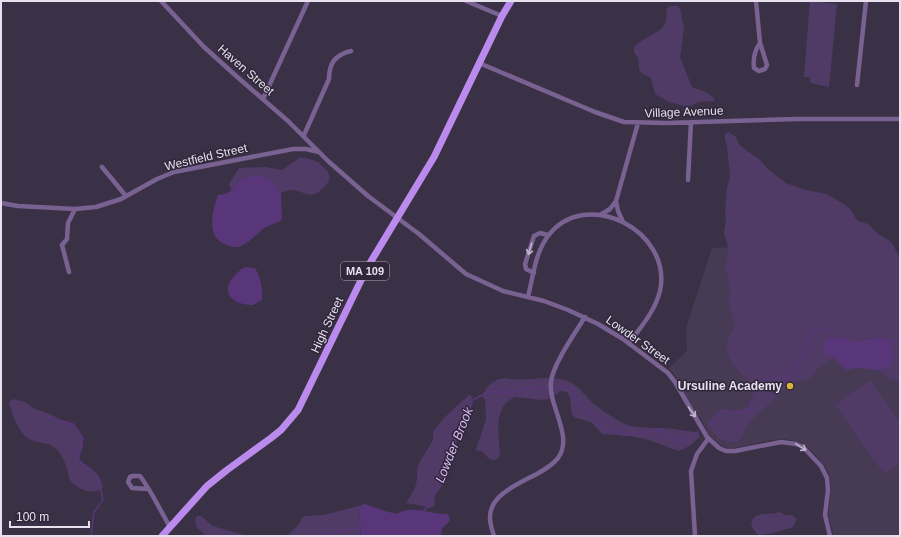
<svg xmlns="http://www.w3.org/2000/svg" width="901" height="537" font-family="Helvetica,sans-serif">
<rect width="100%" height="100%" fill="#3b3146"/>
<path fill="#463a54" d="M778 245 900 322V536H834L828 515 831 490 830 477 825 466 810 449 800 442 784 439 771 440 734 448H727L721 445 709 435 702 421 687 398 674 374 669 368 687 351 686 328 712 248Z"/>
<path fill="#503a66" d="M810 1 837 4 829 87 810 83V77H804Z
M670 6H678L680 9 684 28 680 57 692 87C700 91 712 92 715 101L698 102 691 106H684L669 102 655 94 651 78C648 75 642 75 640 71 637 63 642 60 634 53V47C648 32 671 34 666 9Z
M728 132 735 136 739 144 747 151 759 159 769 170 786 183 802 189 826 194 842 203 849 208 858 221 868 224 878 234 887 239 892 243 900 258V380C890 381 886 378 881 370L891 365 882 337 868 338 857 342 848 339 828 355 834 358 822 365 808 380C802 381 798 381 792 383 785 387 779 394 773 400 765 409 754 416 747 427 744 432 743 436 739 441 726 446 712 436 708 423L720 411C733 411 744 412 752 402 762 390 743 377 736 368 732 364 729 358 727 352 726 342 730 334 735 325L729 306 730 289 725 266 728 256V247L724 233 726 219 725 212 727 187 730 178 727 145 725 141V134Z
M299 158C307 158 312 159 319 163 323 166 328 171 329 175 331 180 328 182 325 186 306 207 302 182 281 193L274 185 244 179 231 190 229 184 239 168 265 167 282 170Z
M505 378C526 383 549 373 569 382 579 386 586 397 594 404 603 411 613 418 623 423 635 429 648 427 662 428 673 428 684 431 695 432L699 434 700 437 688 447 678 451 649 440 631 436 602 434 591 422 576 418 572 415 570 397 567 392 561 391 548 399 542 400 515 397C492 407 499 436 500 456 492 465 488 457 481 451H477L476 449 486 420 485 400 482 396C487 386 493 379 505 378Z
M870 380 900 423V463L884 474 835 405Z
M469 395H471L473 403 452 452 445 482 435 495 434 506 430 508 418 505 406 503 415 488 417 479V469L419 463 433 440V431L446 416Z
M13 399 25 402 33 408 52 415 60 420 73 423 79 431 82 437 83 446 79 459C83 465 87 465 92 469 98 474 101 480 103 487 95 496 78 490 71 481 69 479 68 475 68 472 65 463 62 453 55 448 49 443 41 443 34 441 21 438 14 419 10 407L9 402Z
M359 506 361 536H287L299 524 302 518 305 516 324 515Z
M779 512 786 515H792L797 519C795 522 794 526 792 527 789 529 761 536 759 535 755 533 753 528 751 525L753 518C764 511 769 516 779 512Z
M197 516H201L213 526 241 534 244 536H206L196 526 195 519Z"/>
<path fill="#59367a" d="M261 176 269 179 281 193 282 220C276 224 268 225 263 229 255 235 247 246 237 247 234 248 229 246 225 244 205 237 213 209 218 195 235 194 232 184 245 178 250 176 256 177 261 176Z
M245 267 255 268C261 278 263 290 262 300L253 305C248 305 241 304 237 302 218 291 233 274 245 267Z
M835 337 848 339 857 342 875 337 888 339C893 346 894 354 893 363 877 378 864 363 848 370L845 369 834 358 828 355 824 350 825 342Z
M365 504 385 511 397 514C411 504 432 515 447 514L449 516 450 521 442 528 441 536H361L359 506Z"/>
<g fill="none" stroke-linecap="round" stroke-linejoin="round">
<path stroke="#59367a" stroke-width="1.5" d="M890 342 895 341 900 342
M48 417 73 424 83 438 78 459 98 477 103 500 94 512 91 536
M708 426 722 410 744 413 749 412 755 388 774 375 787 379 797 369 811 333 826 329 830 340
M423 512 431 502 458 430 471 401 490 391 503 393 530 387 549 388 561 386 573 389 575 400 596 417 606 431 615 428 621 435 659 431 681 442 698 432
M320 536 361 527"/>
<path stroke="#796292" stroke-width="4.5" d="M161 1 204 47 235 75 288 121 328 161 368 196 419 234 466 274 503 291 544 301 568 310 598 324 623 339 668 373 675 382 707 437 719 448 726 451H735L781 442 796 444 803 447 821 466 827 478 828 490 825 515 830 536
M466 1 502 16
M756 1 760 43 767 65 765 69 759 71 754 68C753 60 755 50 760 43
M479 63 595 112 624 122 667 123 797 119H900
M857 85 866 1
M263 99 308 1
M304 135 329 79C329 63 335 55 351 51
M102 167 126 196
M688 180 691 122
M1 203 18 206 75 209 96 207 121 199 157 179 174 172 293 149H306L319 152
M600 215 610 209 616 201
M623 222 618 211 616 201 638 123
M69 272 62 245 67 239 68 223 75 209
M534 273 526 269 525 264 534 236 540 233 548 235
M528 297C533 277 535 253 548 236 586 186 673 231 660 291 655 311 641 327 629 343
M148 489 132 488 128 482 130 477 133 476H140C152 492 160 510 170 527
M494 536C492 530 490 524 490 518 489 493 524 482 542 471 547 468 554 463 558 458 574 436 548 406 551 382 553 364 575 333 585 317
M695 536 691 471 697 454 708 439"/>
<path stroke="#bb8aed" stroke-width="7" d="M162 536 207 486 227 470 271 438 281 430 298 410 367 268 434 157 502 16 511 1"/>
</g>
<defs><path id="oneway-shaft" d="M-6 0H5M1.5-3L5.5 0L1.5 3" fill="none" stroke-width="1.6" stroke-linecap="round" stroke-linejoin="round"/></defs>
<g stroke="#c0b5ce">
<use href="#oneway-shaft" transform="translate(530 249) rotate(107)"/>
<use href="#oneway-shaft" transform="translate(692 412) rotate(54)"/>
<use href="#oneway-shaft" transform="translate(801 447) rotate(31)"/>
</g>
<circle fill="#d3b635" stroke="#31273b" stroke-width="1.5" cx="790" cy="386" r="4"/>
<g text-anchor="middle" dominant-baseline="central" stroke-width="3" stroke-linejoin="round" paint-order="stroke">
<rect fill="#31273b" stroke="#b0a9b8" stroke-width="1" x="341" y="262" width="48" height="18" rx="3"/>
<g font-size="11" font-weight="bold" fill="#e7e1ee">
<text x="365" y="271">MA 109</text>
</g>
<g font-size="12" fill="#e7e1ee" stroke="#31273b">
<text transform="translate(246 70) rotate(41)">Haven Street</text>
<text transform="translate(684 112) rotate(-2)">Village Avenue</text>
<text transform="translate(206 157) rotate(-13)">Westfield Street</text>
<text transform="translate(327 325) rotate(-65)">High Street</text>
<text transform="translate(638 340) rotate(35)">Lowder Street</text>
</g>
<g font-size="12" font-weight="bold" fill="#e7e1ee" stroke="#31273b" text-anchor="end">
<text x="782" y="386">Ursuline Academy</text>
</g>
<g font-size="13" font-style="italic" fill="#d7bcf7" stroke="#31273b">
<text transform="translate(454 445) rotate(-68)">Lowder Brook</text>
</g>
</g>
<rect width="901" height="537" fill="none" stroke="#e7e1ee" stroke-width="4"/>
<path d="M10 521v6h79v-6" fill="none" stroke="#e7e1ee" stroke-width="2"/>
<text x="16" y="521" font-size="12" fill="#e7e1ee" stroke="#31273b" stroke-width="3" paint-order="stroke">100 m</text>
</svg>
